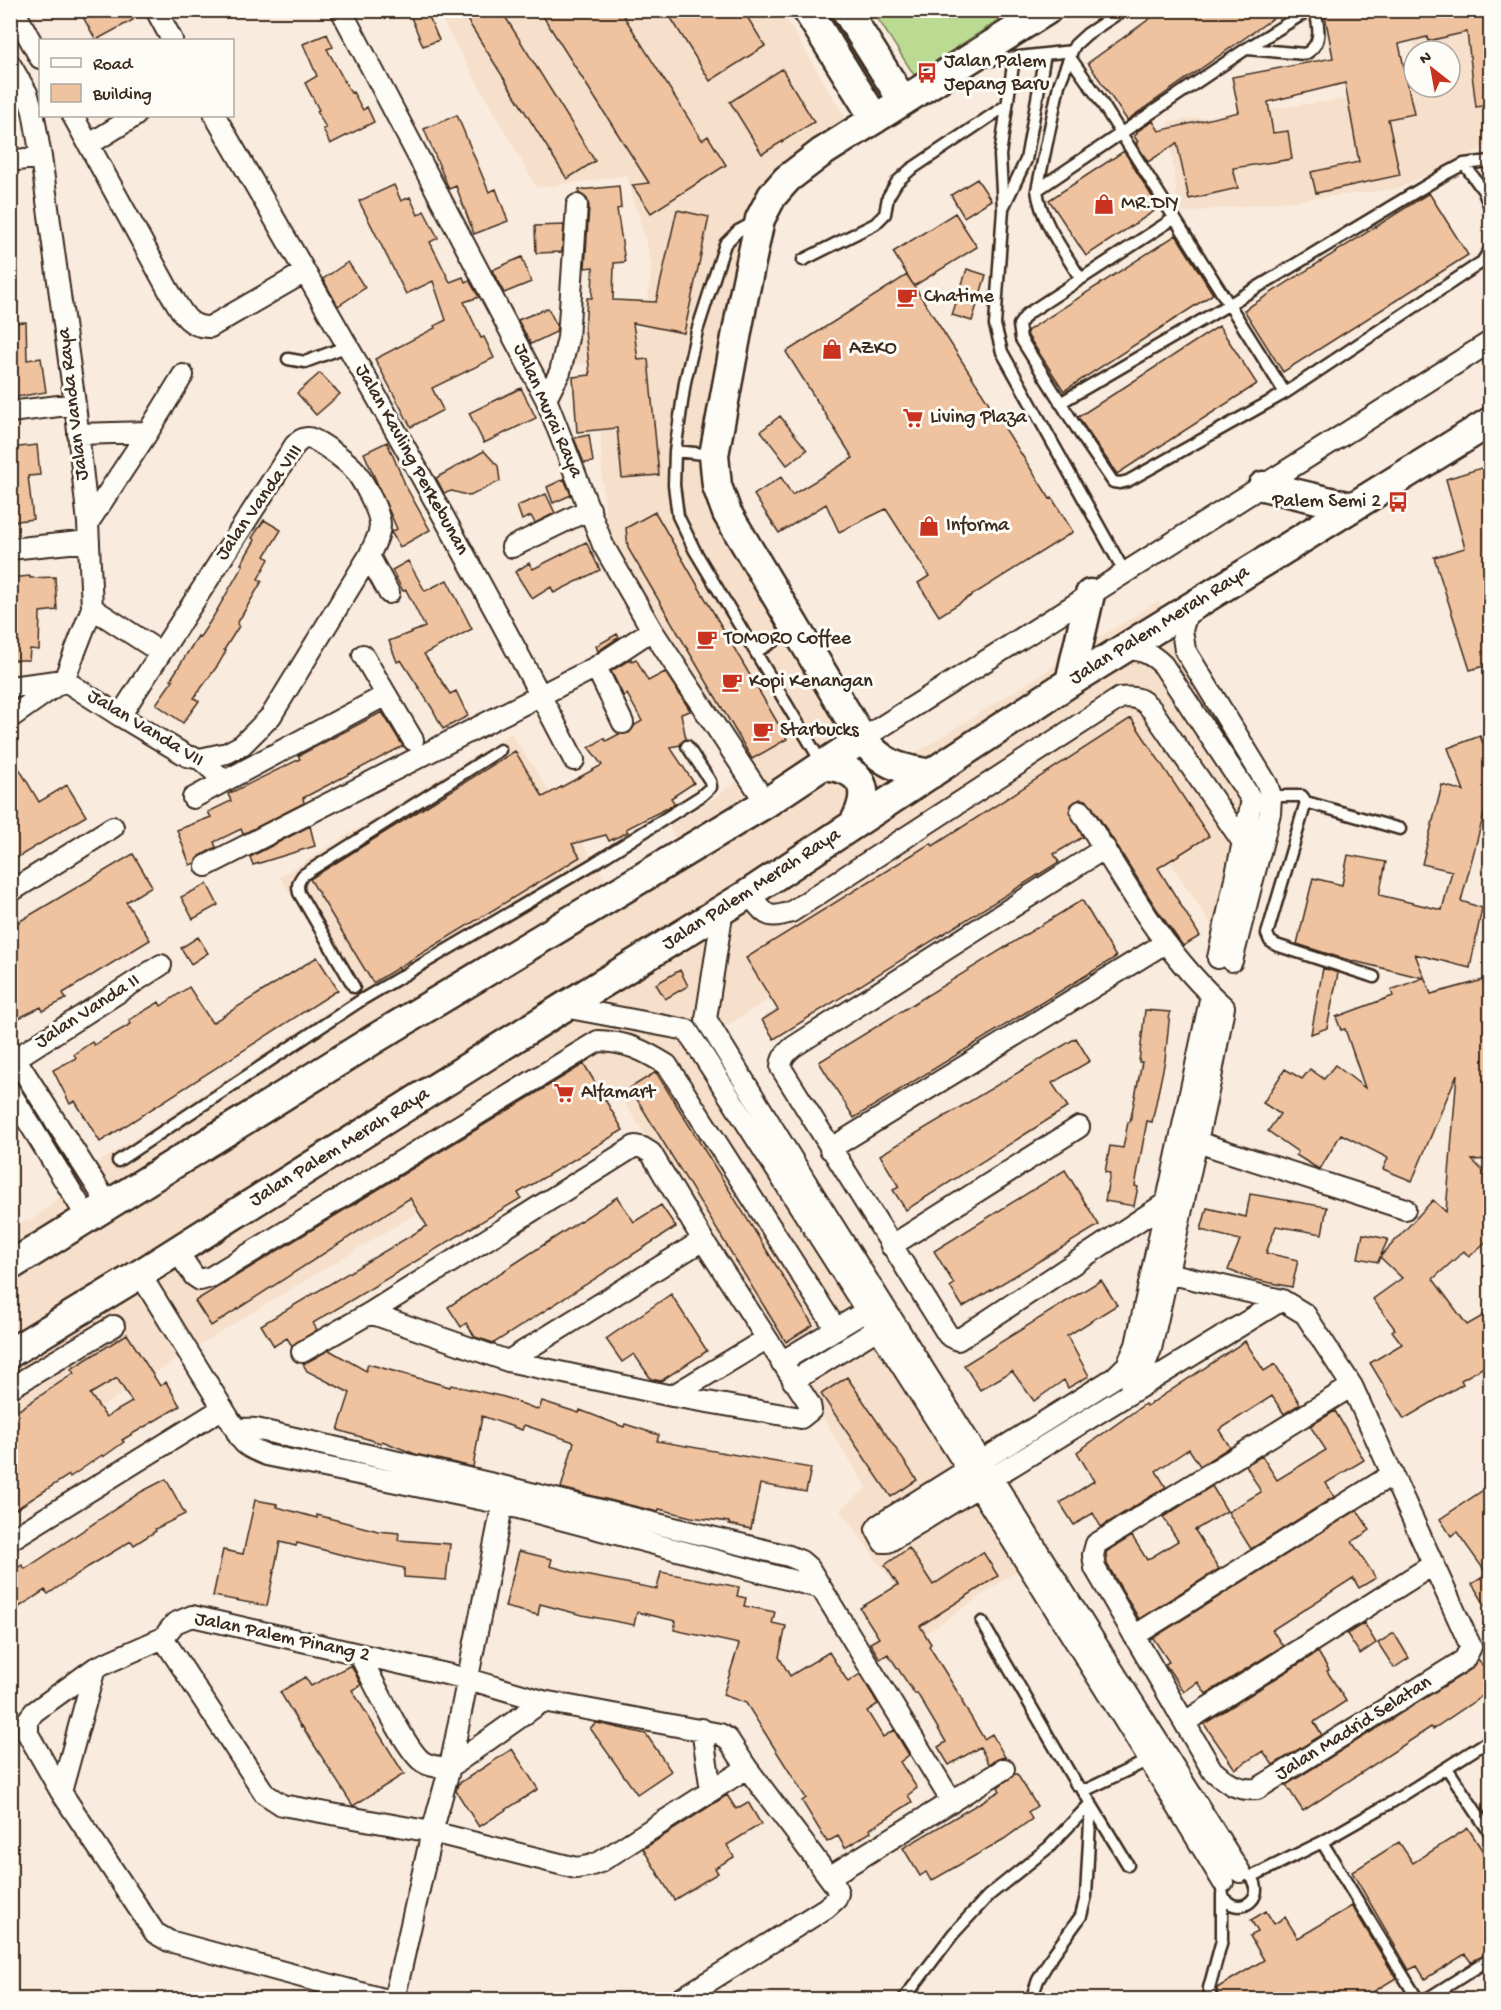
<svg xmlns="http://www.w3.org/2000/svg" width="1501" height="2010" font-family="'Gochi Hand',sans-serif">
<rect width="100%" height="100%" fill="#f9ebdd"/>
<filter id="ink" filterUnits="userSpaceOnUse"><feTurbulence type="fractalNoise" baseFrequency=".0167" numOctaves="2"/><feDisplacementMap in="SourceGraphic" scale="12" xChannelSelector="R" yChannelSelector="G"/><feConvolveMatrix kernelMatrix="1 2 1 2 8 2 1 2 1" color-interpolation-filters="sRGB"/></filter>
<g filter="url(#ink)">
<path fill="#f6dfcb" d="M437 11H781L845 117 784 161 762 197 696 452 708 512 878 777 1158 601 1272 778 1212 926 1116 779 723 1028 1051 1547 923 1636 919 1622 895 1585 840 1510 867 1488 618 1092 251 1313 11 1463V1224L34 1219 101 1161 355 993 280 877 511 733 609 884 678 843 669 826 698 809 752 771 660 623 608 530 602 479 599 364 572 363 576 329 645 328 652 264 627 175 537 188Z
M1406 11H1490V145L1397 189 1179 213 1168 122 1346 99 1414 85V87H1450V51H1416Z"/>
<path fill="#bbdb93" stroke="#7b8258" stroke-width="1.5" d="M873 11H1013L914 75Z"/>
<path fill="#f0c3a0" stroke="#3b2a1e" stroke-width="1.5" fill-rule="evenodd" d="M79 10H128L133 20 96 40Z
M408 10H426L439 40 423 46Z
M461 10H501L595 161 567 179Z
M539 10H620L702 140 708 136 726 165 651 213 632 185 649 183Z
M666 10H743L765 46 710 81Z
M1162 10H1285L1127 120 1088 63Z
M1324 10H1491V105L1476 107 1467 32 1428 41 1427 37 1399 44 1414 114 1388 119 1400 175 1316 193 1311 172 1359 162 1345 83 1268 102 1273 133 1288 131 1292 159 1233 168 1238 188 1189 199 1177 143 1148 162 1136 143 1138 142 1134 136 1137 134 1136 132 1153 121 1159 131 1239 112 1232 77 1333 58Z
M327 34 333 47 327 49 351 93 353 92 363 110 367 107 374 122 330 144 323 129 326 128 317 111 319 110 305 83 317 76 303 44Z
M782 69 814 122 762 154 730 102Z
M457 115 489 192 496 189 508 221 474 234 456 186 449 189 424 129Z
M1124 151 1159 208 1086 256 1049 200Z
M977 179 991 200 964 217 951 195Z
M394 185 401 201 410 197 418 215 424 211 438 238 430 242 450 282 463 277 465 282 469 280 479 297 464 302 481 338 484 337 494 358 432 388 443 410 411 427 375 359 435 328 434 326 446 320 433 281 406 294 359 201Z
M619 186 621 208 617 209 625 262 614 263 613 300 656 302 677 210 709 217 684 333 633 323 638 360 648 359 659 475 622 478 617 428 577 432 573 377 590 375 585 330 587 298H592L593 267 585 268 589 206 587 199 579 193V190Z
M1429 193 1468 255 1283 372 1244 310Z
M955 213 977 247 914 286 893 252Z
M564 225 562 252 536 253 535 226Z
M1176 235 1213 294 1064 391 1028 336 1027 331Z
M522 257 531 282 504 293 492 270Z
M348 262 365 288 338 306 323 279Z
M967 269 986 275 972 321 952 315Z
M907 275 1050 499 1052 498 1073 532 939 616 918 583 929 576 886 509 839 532 826 504 779 533 754 495 781 477 792 495 853 458 786 352Z
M548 308 557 326 556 332 531 344 518 320Z
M26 322 27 360 41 358 46 392 10 398V323Z
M1219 326 1257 384 1117 474 1078 417Z
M320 373 340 394 316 415 297 393Z
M521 388 536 418 484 443 469 413Z
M780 416 807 450 787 465 761 431Z
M589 435 593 462 584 463 574 438Z
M387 442 405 484 404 483 430 530 400 547 391 532 397 529 364 453Z
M37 445 40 475 28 476 33 519 10 522V448Z
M484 451 498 466 500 481 470 496 452 491 444 493 436 478Z
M1491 465V664L1470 670 1434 557 1465 548 1446 479Z
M564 479 571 495 553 503 547 487Z
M546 494 555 513 535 523 531 516 522 520 517 506Z
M655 512 787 739 752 759 628 548 626 528Z
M264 520 281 530 265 556 269 559 258 579 262 581 237 624 239 626 224 650 226 651 218 665 194 698 199 701 183 723 156 704 173 680 171 679 198 636 200 637 213 617 243 565 241 564 255 540 252 538Z
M586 542 600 570 554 593 551 587 532 599 515 572 529 563 533 569Z
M408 561 425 591 447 580 472 629 424 654 450 694 456 691 468 716 443 729 432 708 401 660 397 662 389 641 425 627 406 590 403 591 392 570Z
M30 576V578L55 577 57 610 40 612 39 650 30 649 29 660H12L13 617H10V578Z
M617 634 619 637 598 651 596 646Z
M631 659 632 661 636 659 648 681 665 672 688 707 690 711 681 714 686 739 680 745 670 747 694 783 671 798 675 804 626 829 628 832 609 841 606 835 572 844 580 857 373 983 310 879 515 751 543 797 602 765 589 748 604 738 606 741 619 734 629 733 635 725 642 721 627 694 624 697 611 671Z
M382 712 403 746 303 798 304 803 243 834 241 829 214 842 216 847 200 856 195 863 190 865 177 830 211 817 208 812 231 801 228 794 300 759 298 756Z
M1131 718 1209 836 1158 868 1200 936 1183 946 1156 908 1091 805 1086 800 1080 799 1071 805 1069 812 1083 837 1054 854 1059 862 774 1039 762 1020 778 1010 746 958 931 843 933 846Z
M1480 736 1491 763V787L1461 901 1482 908 1470 968 1415 954 1431 994 1491 978V1159L1472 1160 1491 1179V1237L1469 1257 1464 1251 1433 1279 1467 1325 1491 1311V1363L1461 1380 1463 1384 1404 1419 1370 1363 1402 1344 1392 1331 1395 1329 1373 1299 1402 1278 1380 1257 1378 1262 1358 1258 1363 1234 1388 1239 1380 1257 1433 1200 1446 1212 1457 1074 1412 1181 1383 1169 1388 1158 1341 1134 1320 1169 1317 1168 1296 1155 1298 1152 1268 1131 1280 1114 1263 1103 1285 1069 1302 1079 1310 1069 1324 1079 1335 1065 1365 1088 1345 1029 1341 1030 1336 1017 1393 996 1391 990 1423 978 1341 958 1297 944 1313 878 1342 885 1348 855 1386 862 1379 895 1442 910 1452 871 1422 864 1442 785 1464 791 1448 748Z
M10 753 39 802 67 785 86 816 10 862Z
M310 826 315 846 253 865 250 857Z
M133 854 152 886 126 902 150 940 63 993 66 999 43 1011 41 1007 17 1019 10 1006V927Z
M207 884 218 905 193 919 181 897Z
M1082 900 1116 957 854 1118 819 1062Z
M198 937 208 953 191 964 181 948Z
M317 957 338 990 100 1142 75 1101 70 1104 53 1070 76 1058 74 1054 92 1042 94 1045 131 1024 129 1020 159 1002 161 1006 189 987 212 1023Z
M1323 968 1338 973 1327 1028 1311 1034Z
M680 970 688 986 665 999 656 984Z
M1145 1010 1170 1012 1165 1060 1152 1122 1147 1121 1135 1186 1138 1187 1134 1206 1105 1201 1110 1173 1105 1172 1110 1146 1123 1148 1128 1122H1130L1142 1062H1139Z
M1076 1038 1090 1061 1052 1083 1068 1107 906 1210 893 1190 899 1187 880 1155Z
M584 1064 623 1130 518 1193 521 1198 313 1323 317 1330 292 1346 287 1338 274 1346 261 1325 427 1226 410 1198 211 1326 195 1301Z
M656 1072 813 1325 786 1342 630 1088Z
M1065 1170 1099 1225 963 1307 950 1287 954 1284 934 1251Z
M1250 1194 1327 1207 1322 1234 1276 1226 1266 1253 1298 1260 1292 1287 1252 1279 1228 1270 1240 1240 1201 1230 1207 1208 1246 1217Z
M617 1197 634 1222 661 1205 676 1227 494 1343 475 1337 466 1323 461 1327 448 1307Z
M1101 1280 1117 1305 1067 1336 1089 1376 1068 1388 1064 1380 1034 1401 1012 1371 980 1390 964 1365Z
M671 1294 707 1351 661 1381 651 1379 634 1354 622 1362 606 1339Z
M127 1334 160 1386 166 1382 180 1406 122 1440 124 1442 103 1457 102 1455 70 1477 69 1475 10 1513V1416L74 1373 71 1369ZM117 1378 132 1402 106 1417 90 1394Z
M1245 1341 1264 1371 1275 1364 1300 1404 1284 1414 1272 1396 1219 1430 1230 1447 1200 1466 1189 1449 1156 1471 1166 1487 1101 1527 1093 1513 1074 1525 1060 1503 1094 1481 1077 1452 1145 1404 1147 1406Z
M329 1350 366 1371 368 1364 450 1387 451 1385 504 1397 539 1410 542 1401 579 1413 580 1410 624 1427 625 1424 659 1435 657 1441 811 1468 806 1492 760 1484 751 1529 729 1524V1522L691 1517 659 1509 658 1512 561 1488 574 1442 524 1425 522 1430 482 1416 473 1467 415 1454 382 1441 381 1443 338 1430 350 1393 307 1371 303 1364Z
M847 1377 917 1480 891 1497 821 1394Z
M1335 1411 1364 1460 1326 1483 1334 1497 1251 1549 1228 1512 1261 1492 1246 1465 1262 1456 1277 1480 1326 1450 1310 1426Z
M166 1479 185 1514 155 1529 156 1531 134 1545 131 1541 88 1567 48 1594 45 1590 10 1613V1573L22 1565 25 1569 141 1492Z
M1491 1485V1614L1472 1584 1487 1574 1457 1532 1451 1536 1440 1519Z
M1212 1486 1227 1511 1195 1530 1219 1569 1139 1619 1107 1564 1106 1552 1132 1536 1147 1560 1178 1541 1163 1517Z
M255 1500 277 1504V1507L317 1518V1515L378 1531 399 1533 398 1540 450 1544 446 1580 404 1577V1568L354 1558 297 1543 296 1546 280 1542 267 1606 213 1596 223 1550 243 1554Z
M1357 1510 1370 1530 1352 1542 1376 1578 1359 1588 1353 1578 1272 1630 1283 1646 1206 1694 1198 1682 1184 1692 1165 1664 1169 1662 1153 1638Z
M909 1548 933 1585 983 1552 998 1576 920 1626 931 1644 929 1646 963 1701 962 1702 984 1739 992 1734 1005 1757 998 1759 989 1764 980 1747 949 1765 938 1747 946 1742 917 1693 915 1694 888 1654 880 1659 870 1643 879 1638 860 1608 898 1585 885 1565Z
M519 1551 552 1559 550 1566 579 1574 657 1589 661 1572 739 1587 737 1596 746 1598 744 1606 775 1612 772 1623 786 1626 779 1657 790 1676 829 1652 848 1682 860 1674 878 1704 867 1711 883 1737 894 1730 909 1755 900 1762 917 1788 908 1795 912 1802 870 1829 871 1832 845 1848 838 1836 827 1842 802 1801 806 1798 746 1703 723 1695 739 1644 674 1630 676 1621 637 1612 634 1625 582 1615 540 1604 538 1615 505 1607Z
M1364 1623 1376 1643 1360 1654 1347 1634Z
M1394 1633 1409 1658 1394 1668 1378 1643Z
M1318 1652 1329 1670 1327 1671 1346 1701 1314 1722 1322 1735 1273 1765 1263 1751 1235 1769 1204 1724Z
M1478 1659 1491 1677V1690L1433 1729 1431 1727 1303 1811 1286 1785 1470 1670Z
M351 1665 361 1685 352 1690 404 1774 353 1806 302 1726 301 1727 280 1692 305 1677 311 1686Z
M597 1723 646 1734 671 1771 637 1794 590 1728Z
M512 1749 538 1789 479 1827 456 1791 458 1784Z
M1015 1774H1017L1037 1806 1028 1812 1032 1819 1004 1839 931 1881 926 1872 920 1876 903 1848 1000 1791 998 1787Z
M727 1795 736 1809 748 1802 761 1824 727 1845 734 1857 715 1868 718 1873 674 1900 643 1849Z
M1468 1828 1491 1864V1952L1471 1962 1465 1954 1425 1979 1417 1966 1409 1970 1352 1872 1399 1842 1413 1863Z
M1352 1906 1396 1978 1360 2000H1218L1217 1988 1264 1960 1250 1936 1258 1932 1251 1920 1266 1911 1274 1924 1285 1917 1298 1938Z"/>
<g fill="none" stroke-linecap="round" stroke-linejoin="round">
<g stroke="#3b2a1e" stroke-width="15">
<path id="lane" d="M1247 49 1305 54C1323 45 1319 27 1315 10
M1069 56 1098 97 1285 393
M1014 58 1000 155 1003 209 995 325 1002 352 1125 573
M981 61 1072 51
M1464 164 1483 190 1490 207
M1037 190 1246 49 1309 10
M1004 206 1026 160 1045 54
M1173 219 1027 314 1019 325 1021 339 1081 435 1113 482 1120 483 1128 481 1285 393 1482 262 1490 250
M755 222 738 231 725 244 697 331 685 382 675 451 674 485 678 516 695 551 823 765
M803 260 875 224 885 214 888 197 897 182 910 170 1007 105
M1080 278C1064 251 1041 222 1037 190L1059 85 1072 51 1075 45 1087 34 1123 10
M288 359 305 362 348 346
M1060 403 1228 305 1447 173 1464 164 1490 161
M675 451 714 455
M756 652 795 628
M1271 796H1302L1306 802 1267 934 1270 941 1276 945 1374 977
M1306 802 1400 829
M354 987 299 893C297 885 298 882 303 875L500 750
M118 1161 363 999 593 864 701 796 711 787 710 781 687 746
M982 1622 1076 1784 1082 1789H1088L1151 1759
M1447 1768 1490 1833
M1082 1789 1128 1865
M1322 1842 1418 2000
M1222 1889a17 17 0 1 1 34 0a17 17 0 1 1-34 0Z
M1251 1877 1322 1842 1392 1802 1490 1740
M903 2000 953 1934 988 1896 1049 1847 1091 1803
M1031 2000 1038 1980 1052 1956 1081 1916 1086 1896 1091 1803
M1211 2000 1209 1988 1222 1940V1894
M1425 2000 1490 1959
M1490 2000V1999"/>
</g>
<g stroke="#3b2a1e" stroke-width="24">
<path id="street" d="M14 10 40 58
M156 10 172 40
M341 10 546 399 603 545 652 630 766 803
M10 64 27 93 33 111 41 157 75 404 88 523 92 608 64 680 10 718
M73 116 169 291C181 309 186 328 210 327L305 272
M215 116C338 328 461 541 574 760
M90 144 135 116
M10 161 41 157
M546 399 560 372 568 338 577 205
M10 412 75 404
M78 434 148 432
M88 523 148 432 183 375
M512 547 590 509
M10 549 89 541
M369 556 389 593
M92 608 160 652
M1188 610 1182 630 1185 650 1267 784 1271 796 1270 813 1232 961
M1123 649C1140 649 1151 653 1163 665L1252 800 1218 958
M363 655 413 740
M596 667 623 723
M10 687 64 680 120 716 187 756 200 759 225 781
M120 716 295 445C299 441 302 438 308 438 317 438 352 465 357 473 365 485 380 512 380 525 380 536 373 546 369 556L271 716 242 745 227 753 200 759
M862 739 1490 342
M193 798 386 695
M1081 811C1124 880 1163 953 1224 1007L1211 1078 1151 1349 1143 1370 1130 1390
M1105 848 793 1047C786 1053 781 1058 781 1068L948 1335 958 1340 1167 1202H1184
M206 866 596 667 652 630
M10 892 113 827
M748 894C766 913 765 921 791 912L1120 698C1135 696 1142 698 1152 710L1244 844 1261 848
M723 909 706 1019 814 1195 1240 1872
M1211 995 1136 1345 1127 1365 1114 1378 879 1525 876 1529 883 1542H888C1020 1462 1150 1380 1282 1300
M564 1007 687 1030 968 1470 1149 1760 1223 1882
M10 1050 108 1204
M10 1062 161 965
M10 1092 87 1217
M1197 1142 1405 1209
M830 1149 1165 943
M891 1246 1079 1127
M177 1251 194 1276 200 1280 211 1277 598 1041C627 1042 643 1050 667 1065L836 1329
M1155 1270 1282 1300 1305 1314 1352 1386
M140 1274 235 1428C242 1446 249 1447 266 1455L503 1504 821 1588
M302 1352 370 1313 635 1146 643 1148 651 1153 703 1240 810 1405 811 1410 801 1418 672 1396 508 1361 370 1313
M508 1361 703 1240
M781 1362 876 1305
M793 1381 889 1322
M1352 1386 1471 1647 1464 1660 1257 1789C1237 1791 1227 1783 1212 1770L1095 1568 1093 1555 1096 1544Z
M10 1388 114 1326
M672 1396 766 1339
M235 1428 256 1429 506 1487 789 1556 801 1561 809 1568 952 1802
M10 1540 223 1408
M1134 1636 1393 1474
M163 1638 265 1794 282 1805 432 1832 576 1868 589 1866 600 1862 747 1768
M359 1654C371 1676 405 1750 423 1762 431 1767 440 1767 450 1767L543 1701
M1185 1722 1434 1564
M702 1729 711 1791
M61 1792 95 1668
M829 1877 1004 1769
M387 2000 169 1941 155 1933 61 1792 28 1734V1720L34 1712 95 1668 163 1638 175 1623 192 1616 468 1679 543 1701 720 1734 728 1739 747 1768 835 1885 838 1893 836 1899 826 1908 679 2000
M394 2000 432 1832 450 1767 505 1492"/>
</g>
<g stroke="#3b2a1e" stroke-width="33">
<path id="secondary" d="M807 10 875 119
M846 10 903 101
M1263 486 1352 507
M1070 682 1090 594
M823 765C864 769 873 790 853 825
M931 774C898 768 885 766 862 739L727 513 717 486 714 455 743 300 760 219 772 196 787 179 821 153 1047 10
M10 1266 376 1038 766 803 862 739
M10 1353 140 1274 564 1007 748 894 1070 682 1490 422"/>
</g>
<use href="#lane" stroke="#fdfcf7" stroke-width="10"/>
<use href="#street" stroke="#fdfcf7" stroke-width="20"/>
<use href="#secondary" stroke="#fdfcf7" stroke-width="28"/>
</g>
</g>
<defs>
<g id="bus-bare" transform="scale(1.62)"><path d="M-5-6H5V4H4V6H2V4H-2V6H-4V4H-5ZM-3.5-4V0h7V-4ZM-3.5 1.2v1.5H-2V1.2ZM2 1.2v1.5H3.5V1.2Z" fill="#c8321e" stroke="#fdfcf7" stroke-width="2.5" paint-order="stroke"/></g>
<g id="shop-bare" transform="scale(1.62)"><path d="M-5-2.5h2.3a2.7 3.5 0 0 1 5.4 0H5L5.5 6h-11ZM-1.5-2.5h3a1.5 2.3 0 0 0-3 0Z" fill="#c8321e" stroke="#fdfcf7" stroke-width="2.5" paint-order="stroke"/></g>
<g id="cafe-bare" transform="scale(1.62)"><path d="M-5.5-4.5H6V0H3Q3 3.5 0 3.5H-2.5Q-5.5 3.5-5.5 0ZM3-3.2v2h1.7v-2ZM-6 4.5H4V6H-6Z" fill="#c8321e" stroke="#fdfcf7" stroke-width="2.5" paint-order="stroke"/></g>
<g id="supermarket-bare" transform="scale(1.62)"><path d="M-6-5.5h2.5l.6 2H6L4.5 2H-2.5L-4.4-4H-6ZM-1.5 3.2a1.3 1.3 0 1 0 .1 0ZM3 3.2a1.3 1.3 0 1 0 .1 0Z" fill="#c8321e" stroke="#fdfcf7" stroke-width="2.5" paint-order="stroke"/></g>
</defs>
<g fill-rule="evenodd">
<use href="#bus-bare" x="927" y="73"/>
<use href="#shop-bare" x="1104" y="204"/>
<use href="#cafe-bare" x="907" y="297"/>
<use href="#shop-bare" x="832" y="349"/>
<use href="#supermarket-bare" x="913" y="418"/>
<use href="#bus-bare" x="1398" y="502"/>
<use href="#shop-bare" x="929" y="526"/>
<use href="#cafe-bare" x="707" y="639"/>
<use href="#cafe-bare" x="732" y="682"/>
<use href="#cafe-bare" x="763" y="731"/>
<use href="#supermarket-bare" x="564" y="1093"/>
</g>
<g text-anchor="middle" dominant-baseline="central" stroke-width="6" stroke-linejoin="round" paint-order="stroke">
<g font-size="20" fill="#3b2a1e" stroke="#fdfcf7" text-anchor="start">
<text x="944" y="62">Jalan Palem<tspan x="944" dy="23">Jepang Baru</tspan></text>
<text x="1121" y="204">MR.DIY</text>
<text x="924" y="297">Chatime</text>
<text x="849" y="349">AZKO</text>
<text x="930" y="418">Living Plaza</text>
<text x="1381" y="502" text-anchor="end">Palem Semi 2</text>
<text x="946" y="526">Informa</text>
<text x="724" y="639">TOMORO Coffee</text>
<text x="749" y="682">Kopi Kenangan</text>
<text x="780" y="731">Starbucks</text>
<text x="581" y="1093">Alfamart</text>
</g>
<g font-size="20" fill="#3b2a1e" stroke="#fdfcf7">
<text transform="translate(74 404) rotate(-97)">Jalan Vanda Raya</text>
<text transform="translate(547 411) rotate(66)">Jalan Murai Raya</text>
<text transform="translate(411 460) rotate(61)">Jalan Kavling Perkebunan</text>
<text transform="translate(260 503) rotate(-55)">Jalan Vanda VIII</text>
<text transform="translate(1160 626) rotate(-32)">Jalan Palem Merah Raya</text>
<text transform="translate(145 729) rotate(31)">Jalan Vanda VII</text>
<text transform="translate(752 890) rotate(-33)">Jalan Palem Merah Raya</text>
<text transform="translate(88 1012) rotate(-33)">Jalan Vanda II</text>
<text transform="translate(340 1148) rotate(-32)">Jalan Palem Merah Raya</text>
<text transform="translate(282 1638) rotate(12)">Jalan Palem Pinang 2</text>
<text transform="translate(1354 1729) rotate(-32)">Jalan Madrid Selatan</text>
</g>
</g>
<rect width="1501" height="2010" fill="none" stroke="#fdfcf7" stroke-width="36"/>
<rect x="18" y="18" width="1465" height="1974" fill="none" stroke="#3b2a1e" stroke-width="2" filter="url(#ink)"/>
<rect x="39" y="39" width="195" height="78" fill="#fdfcf7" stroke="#afa8a0" stroke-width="1.5"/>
<rect x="51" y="58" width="30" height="9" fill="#fdfcf7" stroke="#afa8a0" stroke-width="1.5"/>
<text x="93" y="69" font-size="18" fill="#3b2a1e">Road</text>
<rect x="51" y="84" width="30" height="18" fill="#f0c3a0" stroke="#afa8a0" stroke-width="1.5"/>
<text x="93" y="99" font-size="18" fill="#3b2a1e">Building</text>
<g transform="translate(1432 69) rotate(329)"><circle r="28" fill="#fdfcf7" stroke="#afa8a0" stroke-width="1.5"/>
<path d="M0-4.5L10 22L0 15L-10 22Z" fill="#c8321e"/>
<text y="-9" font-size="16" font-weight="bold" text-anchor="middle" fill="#3b2a1e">N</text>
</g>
</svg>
